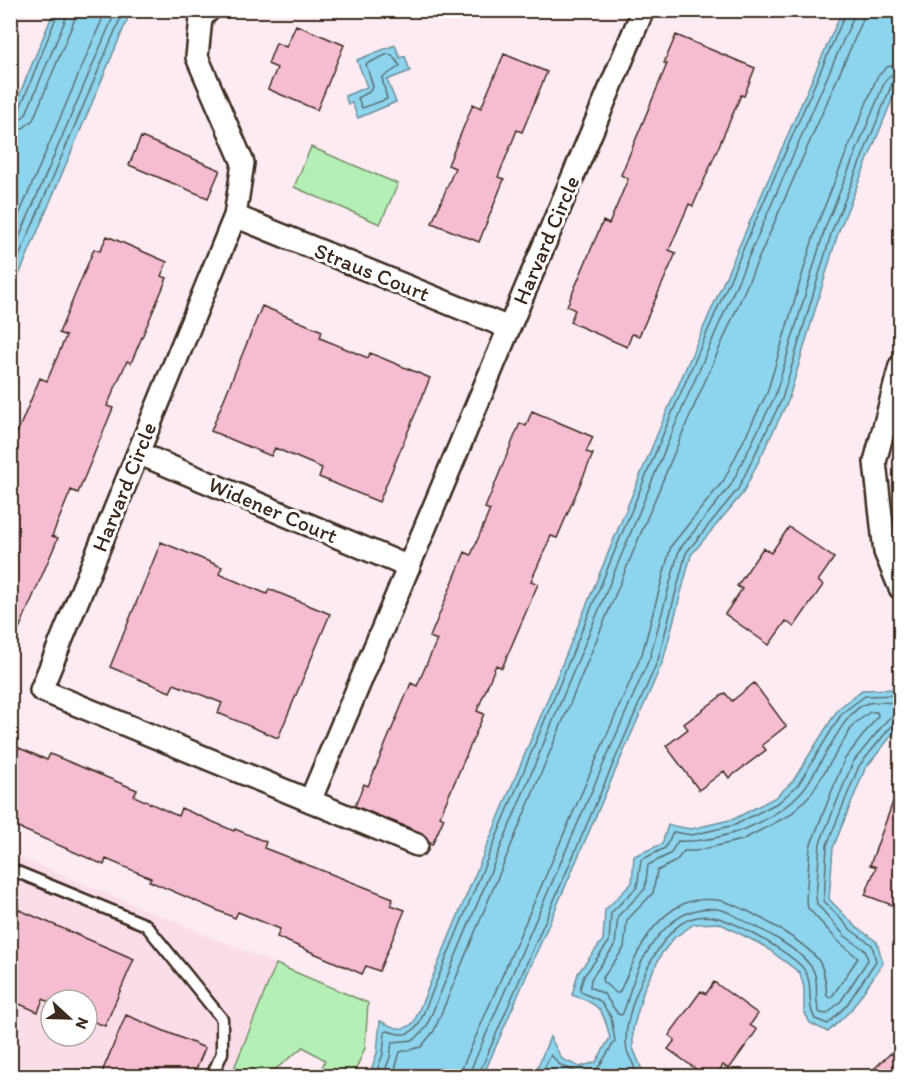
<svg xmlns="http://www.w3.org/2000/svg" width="911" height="1087" font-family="Itim,sans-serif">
<rect width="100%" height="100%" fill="#fcebf2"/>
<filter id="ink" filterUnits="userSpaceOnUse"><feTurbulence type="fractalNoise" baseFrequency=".0167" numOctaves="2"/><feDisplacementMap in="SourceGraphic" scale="12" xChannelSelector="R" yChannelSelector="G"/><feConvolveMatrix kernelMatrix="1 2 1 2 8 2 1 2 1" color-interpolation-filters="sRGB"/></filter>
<g filter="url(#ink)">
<path fill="#fadde8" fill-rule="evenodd" d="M10 853 276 964 231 1076H11ZM51 1000H87V1036H51Z"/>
<path fill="#b4f0b5" stroke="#788d6a" stroke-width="1.5" d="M311 147 398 184 380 224 294 187Z
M276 964 368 1003 365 1048 353 1076H319L325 1060 303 1047 267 1076H231Z"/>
<path fill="#8dd4ee" stroke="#6c909b" stroke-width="1.5" d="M54 11H131L11 294V115Z
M842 11H900V80L838 233 788 401 743 493 691 555 663 661 483 1076H369L377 1053 380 1021C392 1026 403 1034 414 1022L664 418Z
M395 45 400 58 405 56 410 71 387 80 396 102 358 118 352 103 348 104 345 96 367 87 357 60Z
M900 689V725L865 769 833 848 829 899 855 926 877 942 883 963 851 1010 828 1032 810 1023 804 1011V988L800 973 764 946 719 923 694 924 674 938 662 953 644 989 633 1029V1048L643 1072 641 1076H534L550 1037 562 1059 580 1067 596 1062 610 1038C603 1008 600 1005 572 995L578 973 603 940 605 910 632 883 634 856 662 844 668 825 691 829 734 819 776 797 793 781 838 709 862 690Z"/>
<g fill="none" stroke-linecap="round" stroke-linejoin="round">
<path stroke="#5c6e71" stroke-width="1.5" d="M388 54 392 55 400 66 382 78 387 99 362 108 358 98 369 92 373 87 366 64Z
M10 115 15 114 19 111 59 10
M10 122 20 120 26 114 66 18 67 10
M10 131 22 129 33 120 74 21 76 10
M10 236 106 10
M10 259 116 10
M10 278 124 10
M900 703C891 703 878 701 868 703 843 709 820 771 802 791 774 823 720 843 678 841L670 854 648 865 645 889 618 916 615 945 591 979 590 987 604 994 618 1014 622 1015C627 1006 628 995 632 985 645 947 675 900 722 910 730 912 739 918 746 922 764 930 798 949 810 965 822 980 812 999 820 1013L827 1014 841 1001 868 960 865 950 845 936 817 904 816 897 820 843 853 762 888 719 894 715 900 714
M870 712H877L878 716 844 760 810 847 806 898 808 908 838 941 858 958 833 995 830 998 827 996C826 985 825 971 819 961 806 942 748 909 726 902 716 898 695 899 685 903 647 920 635 960 619 993H616L603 982 602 979 624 948 627 920 653 893 657 871 676 861 684 851H695L742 840 790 815 811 794 854 724Z
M375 1076 383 1054 385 1032 388 1031C402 1036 410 1036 419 1024L669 420 847 10
M383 1076 390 1057 392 1042 414 1040 426 1028 676 423 853 18 855 10
M393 1076 400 1052 421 1047 434 1031 685 427 862 22 864 10
M461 1076 463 1066 642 654 671 546 724 480 767 393 817 225 877 77 887 67 900 64
M470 1076 471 1069 650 657 679 550 731 485 775 396 825 228 885 81 891 75 900 73
M478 1076 658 660 686 553 738 489 782 399 832 231 892 84 896 81 900 80
M540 1076 551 1055 559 1064 578 1073 598 1068 615 1041 611 1017 600 1001 581 992 580 989 584 976 609 942 611 913 637 887 641 860 665 848 673 832 692 835 735 825 779 802 798 785 842 713 865 696 900 695
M636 1076C637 1067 630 1060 627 1051 626 1045 626 1035 627 1028 631 997 660 927 693 918 711 913 726 920 741 927 756 935 797 957 805 971 814 986 806 1004 815 1019L828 1024 846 1006 876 961 872 945 851 930 824 901 827 845 859 766 893 724 900 721"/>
</g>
<path fill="#f6bdd2" stroke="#3b2a1e" stroke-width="1.5" d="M296 25 344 45 317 110 268 89 277 68 268 64 276 43 286 47Z
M676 35 755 68 744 96 741 95 693 206 689 204 669 250 676 253 639 336 632 334 627 347 570 322 575 310 567 306 603 221 609 224 628 179 621 175 667 64 664 63Z
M504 54 547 72 522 132 517 130 498 177 504 179 479 242 432 223 455 168 448 165 473 104 481 108Z
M141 137 220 170 208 198 129 165Z
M107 236 167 262 161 276 167 278 131 363 127 361 107 406 113 408 78 493 71 490 52 536 58 538 10 650V450L40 378 47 381 66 336 59 333 94 249 100 251Z
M262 306 322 331 320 338 368 358 370 353 430 378 379 502 319 477 322 468 275 448 271 456 211 431Z
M532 411 593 437 586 452 593 454 557 538 551 536 531 581 538 584 502 668 496 665 477 711 484 714 440 816 444 818 432 845 422 833 355 806 364 784 368 786 411 683 417 686 437 640 430 637 465 552 471 555 490 510 485 508 520 423 526 426Z
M789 527 834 558 818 581 823 585 794 627 786 621 769 645 725 614 742 589 737 586 763 548 771 553Z
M161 542 222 567 219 574 267 594 269 589 330 614 278 738 218 713 222 703 174 684 170 692 110 667Z
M754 683 786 726 762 745 766 750 729 778 724 771 699 790 666 746 688 729 684 724 725 693 732 701Z
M10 744 47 760 50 754 137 790 134 796 178 816 181 808 234 831 235 829 266 842 264 848 393 898 391 905 405 910 379 971 366 966 362 974 277 937 280 929 238 912 235 918 149 881 151 878 106 859 104 865 10 824Z
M898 788H900V908L865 895 876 867 870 865Z
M10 906 134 959 105 1026 87 1019V1000H51V1003L43 999 38 1012 10 1000Z
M714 982 758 1014 750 1025 757 1030 729 1069 723 1065 715 1077H707L668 1049 675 1040 669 1035 701 991 706 994Z
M126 1015 205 1048 193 1077H100Z
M891 1053 900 1063V1077H865Z"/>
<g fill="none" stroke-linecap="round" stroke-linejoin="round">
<g stroke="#3b2a1e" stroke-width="15">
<path id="service" d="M10 869 146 925 222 1019V1053L212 1076"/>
</g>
<g stroke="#3b2a1e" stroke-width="26">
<path id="minor" d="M209 10 201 18 197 57 243 163 235 216 41 690 417 845
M235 216 509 328
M900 366 875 462 885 552 900 588
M138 453 409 567
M310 801 643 10"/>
</g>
<use href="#service" stroke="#fff" stroke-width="10"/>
<use href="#minor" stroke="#fff" stroke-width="21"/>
</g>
</g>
<g text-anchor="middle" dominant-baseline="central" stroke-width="6" stroke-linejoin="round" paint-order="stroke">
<g font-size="22" fill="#3b2a1e" stroke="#fff">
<text transform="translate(546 240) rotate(-67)">Harvard Circle</text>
<text transform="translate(372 272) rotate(22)">Straus Court</text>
<text transform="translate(124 487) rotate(-68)">Harvard Circle</text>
<text transform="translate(273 510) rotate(23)">Widener Court</text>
</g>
</g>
<rect width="911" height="1087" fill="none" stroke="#fff" stroke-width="36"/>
<rect x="18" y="18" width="875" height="1051" fill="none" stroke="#3b2a1e" stroke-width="2" filter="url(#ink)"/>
<g transform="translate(69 1018) rotate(112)"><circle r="28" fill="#ffffff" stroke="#b1aaa5" stroke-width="1.5"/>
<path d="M0-4.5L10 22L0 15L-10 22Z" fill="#3b2a1e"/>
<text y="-9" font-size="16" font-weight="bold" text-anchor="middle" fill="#3b2a1e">N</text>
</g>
</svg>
